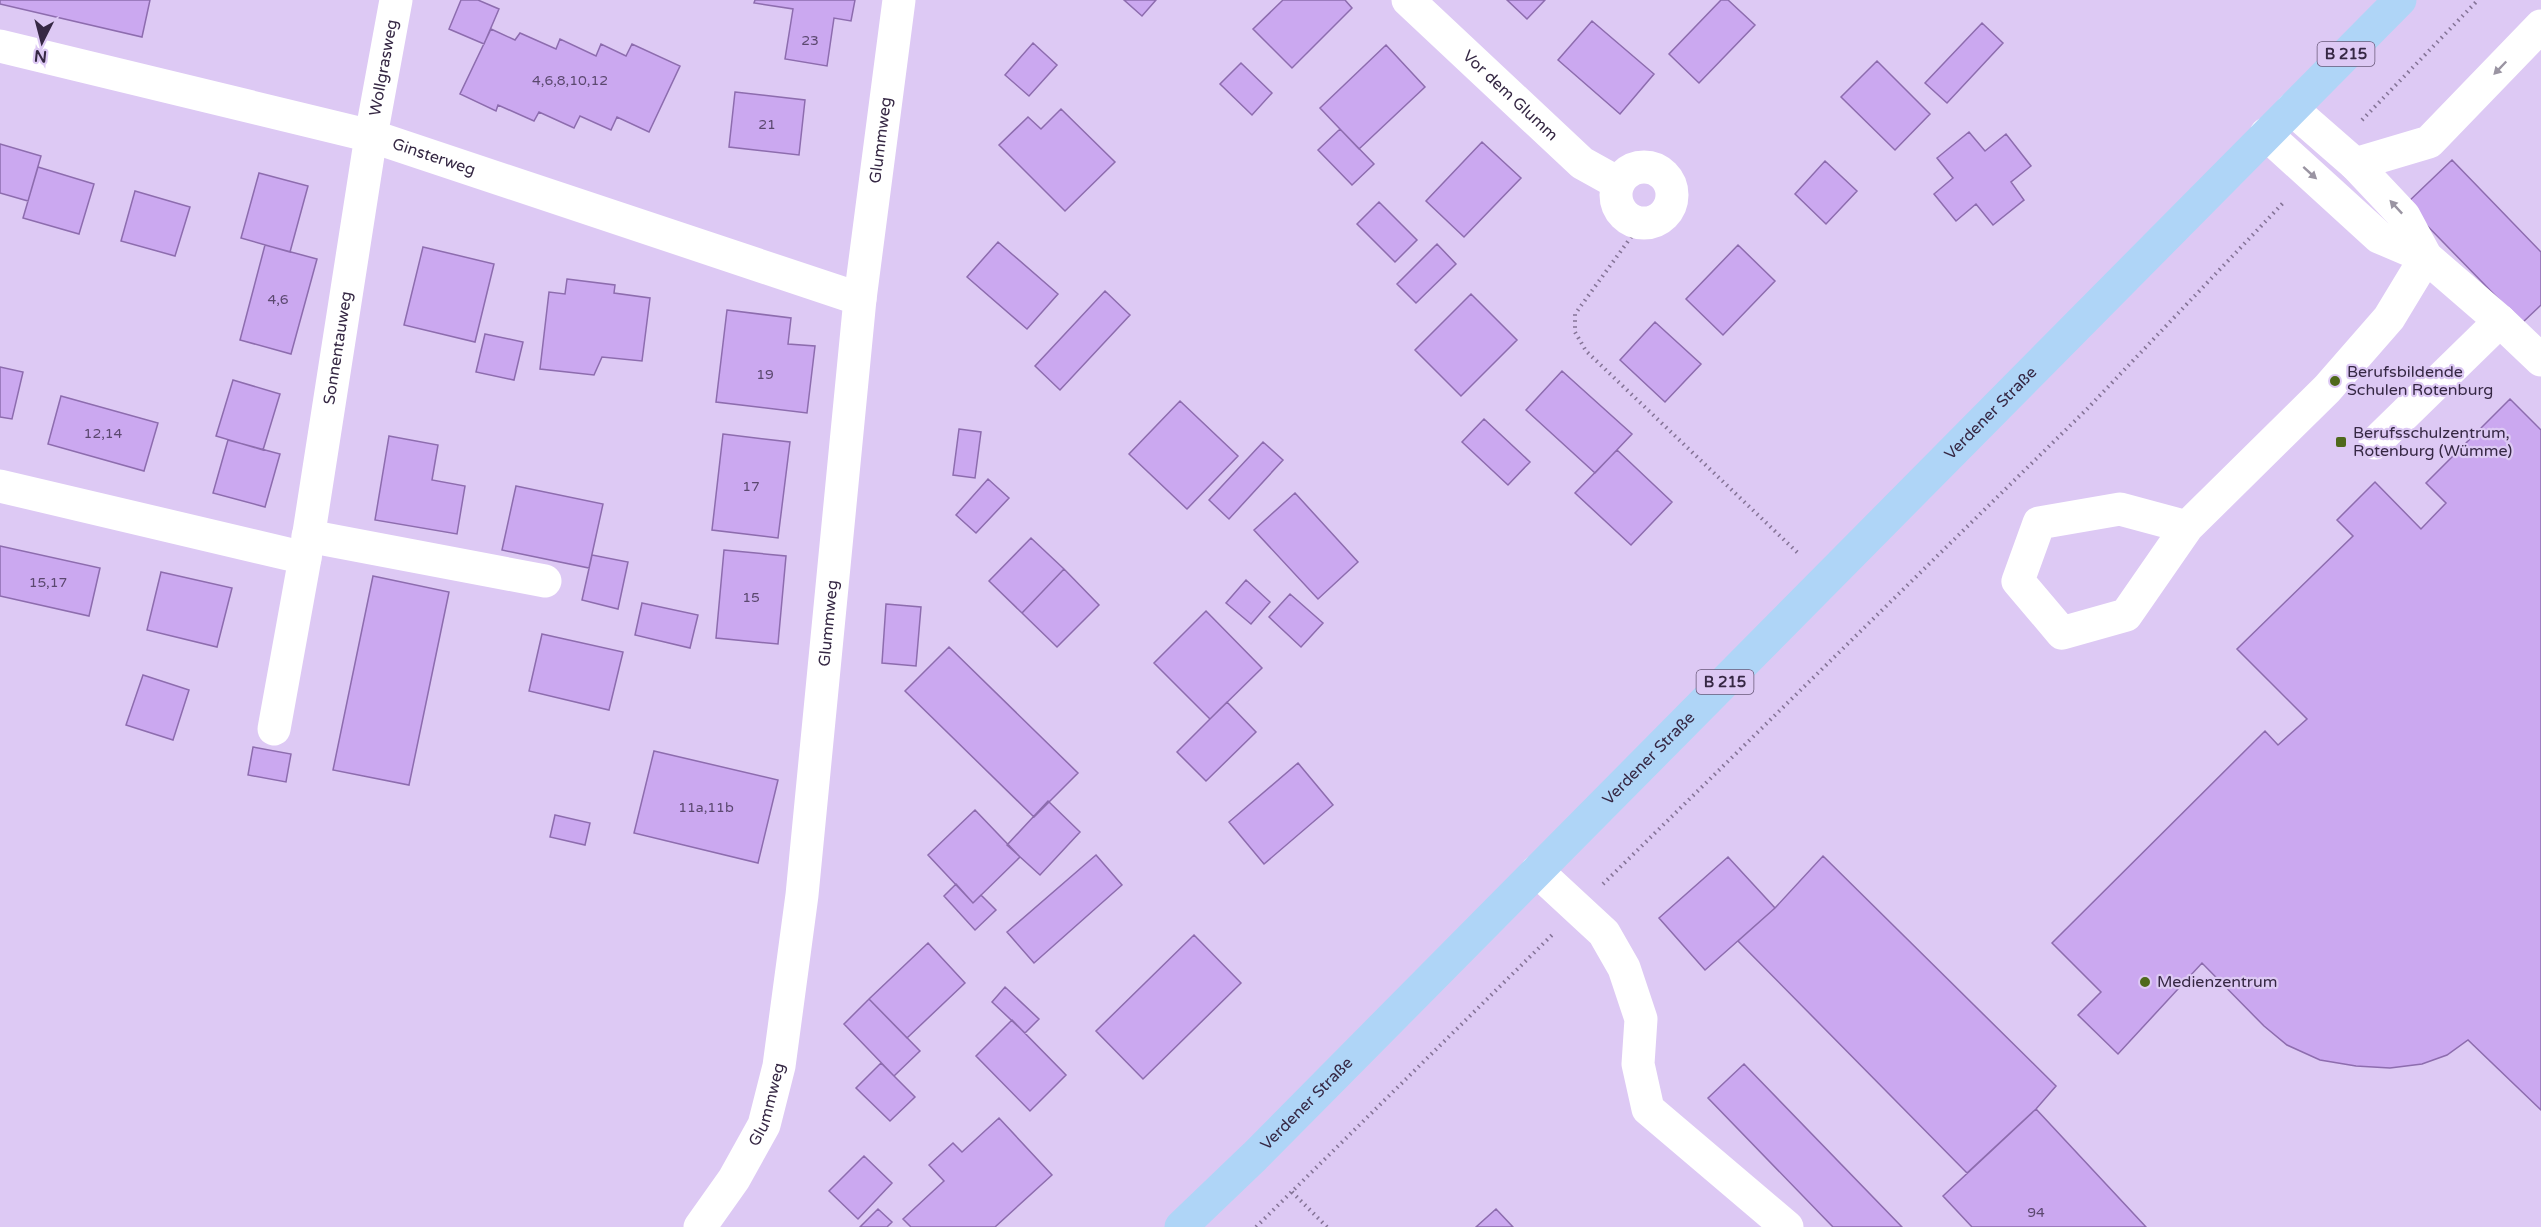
<svg xmlns="http://www.w3.org/2000/svg" width="2541" height="1227" font-family="'Varela Round',sans-serif">
<rect width="100%" height="100%" fill="#ddc9f4"/>
<path fill="#cba8f0" stroke="#8d6cae" stroke-width="1.5" d="M0 0H150L142 37 0 4Z
M461 0H478L499 9 484 44 449 29Z
M755 0H855L851 21 834 18 827 66 785 59 793 9 754 3Z
M1124 0H1156L1142 16Z
M1283 0H1345L1352 8 1292 68 1253 29Z
M1507 0H1545L1527 19Z
M1721 0H1728L1755 25 1699 83 1669 54Z
M1592 21 1654 74 1620 114 1558 60Z
M1982 23 2003 43 1947 103 1925 83Z
M491 29 515 40 520 33 556 49 560 39 596 56 601 44 626 56 632 44 680 66 649 132 617 117 611 130 580 116 574 128 539 112 534 121 498 105 496 111 460 94Z
M1033 43 1057 65 1029 96 1005 75Z
M1386 45 1425 87 1359 149 1320 108Z
M1877 61 1930 114 1895 150 1841 97Z
M1241 63 1272 93 1252 115 1220 84Z
M735 92 805 100 799 155 729 147Z
M1061 109 1115 162 1065 211 999 145 1028 117 1041 129Z
M1340 129 1374 164 1352 185 1318 150Z
M1969 132 1985 151 2006 134 2031 166 2011 182 2024 200 1993 225 1976 204 1956 221 1934 194 1953 178 1937 158Z
M1482 142 1521 178 1464 237 1426 201Z
M0 144 41 156 28 201 0 193Z
M2452 160 2541 252V305L2522 323 2406 204Z
M1825 161 1857 191 1826 224 1795 194Z
M38 167 94 184 79 234 23 218Z
M259 173 308 186 290 252 241 238Z
M135 191 190 207 175 256 121 241Z
M1379 202 1417 240 1395 262 1357 224Z
M998 242 1058 294 1027 329 967 277Z
M1437 244 1456 264 1416 303 1397 284Z
M265 245 317 259 291 354 240 340Z
M1738 245 1775 281 1723 335 1686 299Z
M423 247 494 264 475 342 404 325Z
M567 279 615 285 614 293 650 298 642 361 602 357 594 375 540 369 549 292 565 294Z
M1105 291 1130 315 1060 390 1035 366Z
M1471 294 1517 340 1461 396 1415 350Z
M727 310 791 318 788 344 815 346 807 413 716 402Z
M1655 322 1701 364 1665 402 1620 360Z
M485 334 523 342 514 380 476 372Z
M0 367 23 372 12 419 0 417Z
M1562 371 1632 434 1595 473 1526 410Z
M233 380 280 394 263 450 216 436Z
M61 396 158 423 144 471 48 444Z
M2510 399 2541 430V1110L2468 1040 2447 1055 2422 1064 2390 1068 2356 1066 2320 1060 2287 1045 2264 1026 2202 963 2118 1054 2078 1015 2101 992 2052 943 2265 731 2278 745 2307 719 2237 649 2353 536 2337 520 2375 482 2421 529 2446 503 2426 483Z
M1180 401 1238 456 1187 509 1129 454Z
M1484 419 1530 462 1508 485 1462 442Z
M959 429 981 432 975 478 953 475Z
M723 434 790 442 778 538 712 530Z
M389 436 438 445 432 480 465 486 457 534 375 520Z
M228 440 280 454 265 507 213 493Z
M1263 442 1283 460 1229 519 1209 500Z
M1617 450 1672 502 1631 545 1575 493Z
M988 479 1009 498 976 533 956 515Z
M516 486 603 504 589 568 502 550Z
M1295 493 1358 562 1318 599 1254 530Z
M1031 538 1064 569 1022 613 989 581Z
M0 546 100 568 89 616 0 596Z
M724 550 786 556 778 644 716 638Z
M592 555 628 562 618 609 582 600Z
M1064 569 1099 605 1057 647 1022 613Z
M161 572 232 588 217 647 147 630Z
M373 576 449 592 409 785 333 770Z
M1246 580 1270 602 1251 624 1226 603Z
M1290 594 1323 623 1301 647 1269 617Z
M642 603 698 615 690 648 635 635Z
M886 604 921 607 916 666 882 663Z
M1206 611 1262 668 1210 719 1154 663Z
M542 634 623 652 609 710 529 691Z
M949 647 1078 773 1034 817 905 691Z
M143 675 189 690 173 740 126 725Z
M1227 702 1256 732 1206 781 1177 752Z
M253 747 291 754 286 782 248 775Z
M654 751 778 780 758 863 634 833Z
M1298 763 1333 805 1264 864 1229 822Z
M1048 801 1080 832 1040 875 1007 845Z
M975 810 1020 857 973 903 928 855Z
M555 815 590 823 585 845 550 837Z
M1096 855 1122 885 1034 963 1007 932Z
M1823 856 2056 1086 2036 1109 1967 1173 1738 941 1775 908Z
M1728 857 1775 908 1705 970 1659 918Z
M956 884 973 903 981 895 996 910 975 930 944 896Z
M1194 935 1241 983 1143 1079 1096 1031Z
M928 943 965 983 907 1038 869 999Z
M1005 987 1039 1019 1025 1033 992 1002Z
M869 999 920 1051 894 1076 844 1024Z
M1012 1020 1066 1075 1030 1111 976 1056Z
M881 1063 915 1097 890 1121 856 1088Z
M1744 1064 1902 1227H1833L1708 1098Z
M2036 1109 2146 1227H1972L1943 1196Z
M999 1118 1052 1175 995 1227H911L903 1219 944 1181 929 1165 953 1143 962 1152Z
M864 1156 892 1183 858 1219 829 1191Z
M878 1209 892 1222 887 1227H860Z
M1496 1209 1513 1227H1476Z"/>
<g fill="none" stroke-linecap="round" stroke-linejoin="round">
<path stroke="#847396" stroke-width="4" stroke-dasharray="1.5 4.5" stroke-linecap="butt" d="M2362 120 2478 0
M1642 222 1575 314V332L1586 351 1800 555
M1603 884 2087 409 2284 202
M1292 1192 1327 1227
M1256 1227 1553 934"/>
<g stroke="#fff" stroke-width="33">
<path id="s1" d="M1408 0 1582 163 1618 183"/>
<path id="s2" d="M0 46 371 136 860 299"/>
<path d="M2292 109 2355 164 2404 216 2426 257"/>
<path d="M2266 134 2379 237 2426 257 2500 321 2541 360"/>
<path d="M2355 164 2429 142 2541 26"/>
<circle cx="1644" cy="195" r="28"/>
<path d="M2375 443 2500 321"/>
<path id="s3" d="M0 486 305 558 371 136 396 0"/>
<path d="M2187 527 2120 509 2039 523 2018 581 2062 633 2126 615 2187 527 2327 389 2389 318 2426 257"/>
<path d="M308 536 545 581"/>
<path d="M274 729 305 558"/>
<path d="M1537 871 1604 933 1624 968 1641 1019 1638 1064 1648 1109 1787 1227"/>
<path id="s4" d="M700 1227 734 1179 764 1125 779 1066 802 895 860 299 899 0"/>
</g>
<path stroke="#afd5f7" stroke-width="33" id="s5" d="M1181 1227 1255 1156 2400 0"/>
</g>
<defs><path id="oneway-solid" d="M-6-.8H1V-3.2L6.5 0L1 3.2V.8H-6Z" transform="scale(1.5)"/></defs>
<g fill="#9a94a2">
<use href="#oneway-solid" transform="translate(2500 68) rotate(134)"/>
<use href="#oneway-solid" transform="translate(2310 173) rotate(42)"/>
<use href="#oneway-solid" transform="translate(2396 207) rotate(-133)"/>
</g>
<g fill="#4f691b" stroke="#ddc9f4" stroke-width="2">
<circle cx="2335" cy="381" r="6"/>
<rect x="2335" y="436" width="12" height="12" rx="3"/>
<circle cx="2145" cy="982" r="6"/>
</g>
<g text-anchor="middle" dominant-baseline="central" stroke-width="4.5" stroke-linejoin="round" paint-order="stroke">
<g font-size="14" fill="#5b486f">
<text x="810" y="40">23</text>
<text x="570" y="80">4,6,8,10,12</text>
<text x="767" y="124">21</text>
<text x="278" y="299">4,6</text>
<text x="765" y="374">19</text>
<text x="103" y="433">12,14</text>
<text x="751" y="486">17</text>
<text x="48" y="582">15,17</text>
<text x="751" y="597">15</text>
<text x="706" y="807">11a,11b</text>
<text x="2036" y="1212">94</text>
</g>
<g fill="#ddc9f4" stroke="#685879" stroke-width="1.5">
<rect x="2317.5" y="42" width="57" height="24" rx="4.5"/>
<rect x="1696.5" y="670" width="57" height="24" rx="4.5"/>
</g>
<g font-size="15" font-weight="bold" fill="#362844">
<text x="2346" y="54">B 215</text>
<text x="1725" y="682">B 215</text>
</g>
<g font-size="16" fill="#362844" stroke="#ddc9f4">
<text stroke="none"><textPath href="#s3" startOffset="810">Wollgrasweg</textPath></text>
<text stroke="none"><textPath href="#s1" startOffset="140">Vor dem Glumm</textPath></text>
<text stroke="none"><textPath href="#s4" startOffset="1113">Glummweg</textPath></text>
<text stroke="none"><textPath href="#s2" startOffset="448">Ginsterweg</textPath></text>
<text stroke="none"><textPath href="#s3" startOffset="526">Sonnentauweg</textPath></text>
<text stroke="none"><textPath href="#s5" startOffset="1148">Verdener Straße</textPath></text>
<text stroke="none"><textPath href="#s4" startOffset="627">Glummweg</textPath></text>
<text stroke="none"><textPath href="#s5" startOffset="662">Verdener Straße</textPath></text>
<text stroke="none"><textPath href="#s4" startOffset="141">Glummweg</textPath></text>
<text stroke="none"><textPath href="#s5" startOffset="176">Verdener Straße</textPath></text>
</g>
<g font-size="16" fill="#362844" stroke="#ddc9f4" text-anchor="start">
<text x="2347" y="372">Berufsbildende<tspan x="2347" dy="18">Schulen Rotenburg</tspan></text>
<text x="2353" y="433">Berufsschulzentrum,<tspan x="2353" dy="18">Rotenburg (Wümme)</tspan></text>
<text x="2157" y="982">Medienzentrum</text>
</g>
</g>
<g transform="translate(42 42) rotate(186)" stroke="#ddc9f4" stroke-width="4.5" paint-order="stroke">
<path d="M0-4.5L10 22L0 15L-10 22Z" fill="#362844"/>
<text y="-9" font-size="16" font-weight="bold" text-anchor="middle" fill="#362844">N</text>
</g>
</svg>
